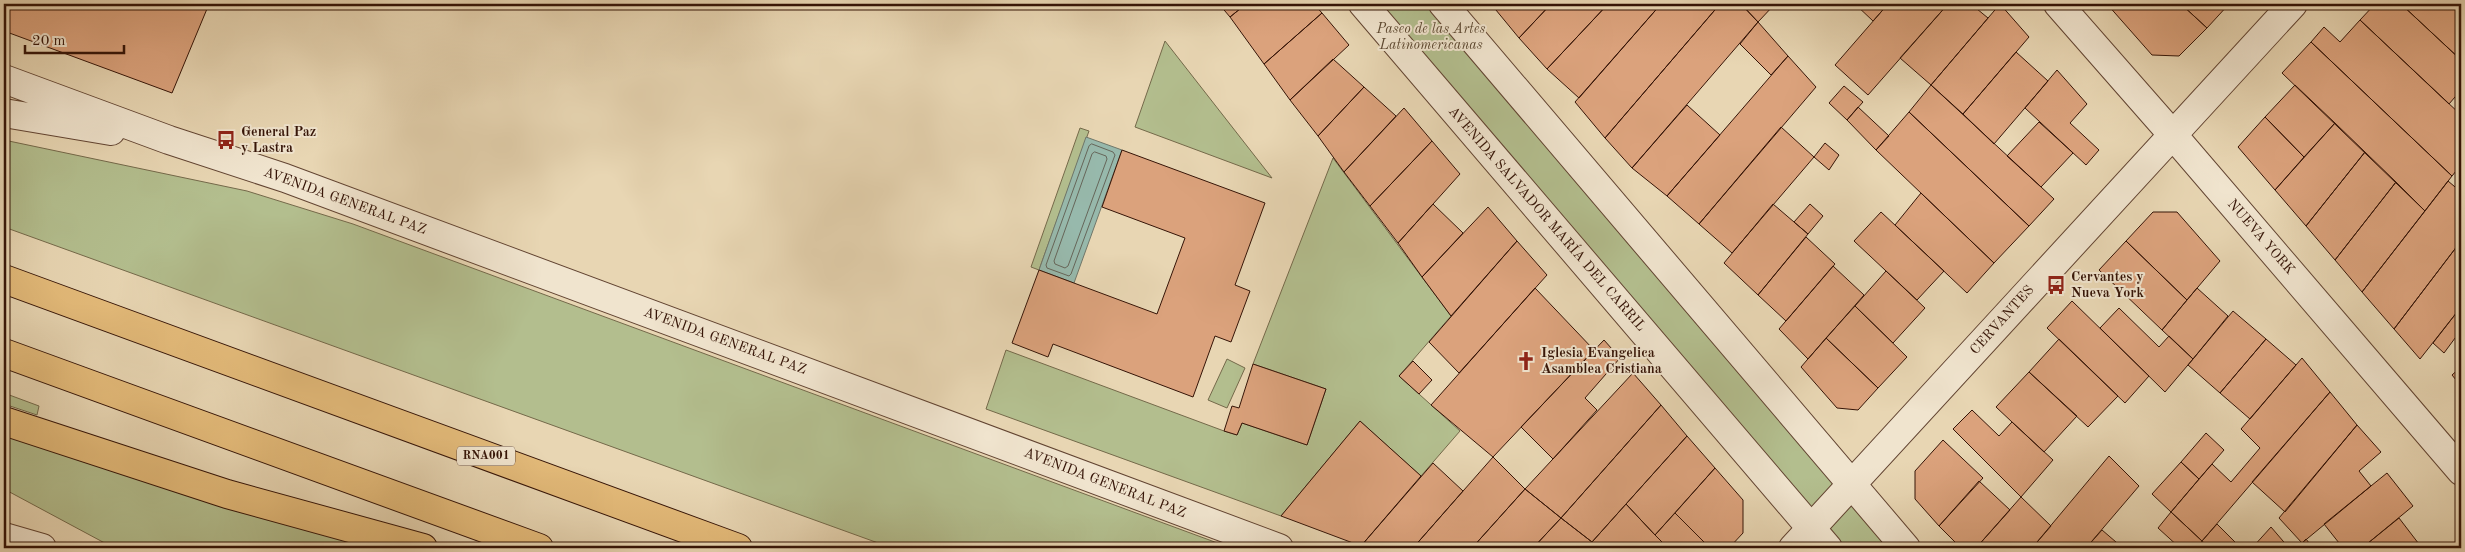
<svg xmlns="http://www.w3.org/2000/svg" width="2465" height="552" font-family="'Old Standard TT',serif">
<rect width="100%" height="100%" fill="#e8d6b3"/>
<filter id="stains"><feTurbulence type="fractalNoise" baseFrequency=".004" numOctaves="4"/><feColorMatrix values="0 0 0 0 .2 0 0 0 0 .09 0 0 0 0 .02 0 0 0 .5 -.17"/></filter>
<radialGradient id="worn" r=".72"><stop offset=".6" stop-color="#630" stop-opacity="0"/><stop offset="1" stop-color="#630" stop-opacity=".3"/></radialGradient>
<path fill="#b3be8e" stroke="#74694a" d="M1363 4H1443L1906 548H1828Z
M1165 41 1272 178 1135 127Z
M1080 128 1089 131 1039 270 1031 267Z
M4 140 247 191 353 224 1231 548H892L4 227Z
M1333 158 1451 316 1399 376 1460 431 1421 476 1360 421 1281 516 986 409 1006 350 1224 431 1237 435 1242 423 1307 445 1326 389 1253 364Z
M1227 359 1245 368 1227 408 1208 400Z
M4 393 39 406 37 415 4 404Z
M4 433 373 548H114L4 489Z"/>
<path fill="#97b9ac" stroke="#70776a" d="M1086 137 1122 150 1074 283 1039 270Z"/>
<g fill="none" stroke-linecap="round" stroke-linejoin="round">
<path stroke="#66665a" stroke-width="1" d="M1092 144 1113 152 1115 155 1071 274 1069 276 1047 268 1046 265 1089 146Z
M1095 152 1106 156 1107 159 1068 266 1065 268 1055 264 1054 261 1092 154Z"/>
</g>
<path fill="#dba27c" stroke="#351407" d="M4 4H209L172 93 4 31Z
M1219 4H1246L1230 17Z
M1246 4H1314L1322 13 1264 64 1230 17Z
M1491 4H1551L1519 38Z
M1551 4H1608L1547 69 1519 38Z
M1608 4H1661L1579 98 1547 69Z
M1661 4H1720L1605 138 1575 102Z
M1720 4H1741L1758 22 1632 168 1605 138Z
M1741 4H1772L1774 5 1758 22Z
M1855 4H1888L1873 21Z
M1888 4H1948L1868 95 1835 65Z
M1948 4H1971L1988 18 1931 85 1900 58Z
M2000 4 2029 37 1963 114 1931 85Z
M2107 4H2181L2207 28 2179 56 2152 55Z
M2181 4H2229L2207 28Z
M2375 4H2401L2461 60V90L2449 104 2360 20Z
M2401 4H2456L2461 8V60Z
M1322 13 1349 45 1290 100 1264 64Z
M2360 20 2461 115V165L2452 176 2311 42 2324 27 2340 42Z
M1758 22 1788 56 1771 75 1740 44Z
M2311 42 2452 176 2425 211 2282 73Z
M2016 52 2048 81 1994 144 1963 114Z
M1788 56 1816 87 1699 224 1667 196Z
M1333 59 1364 87 1318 136 1290 100Z
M2057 70 2087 104 2070 123 2099 150 2086 165 2025 108Z
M1931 85 2054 199 2029 226 1909 112Z
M2295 85 2335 123 2304 157 2265 117Z
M1844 86 1863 102 1847 120 1829 103Z
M1364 87 1396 116 1344 172 1318 136Z
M1687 105 1720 135 1667 196 1632 168Z
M1858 107 1889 136 1876 150 1847 120Z
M1404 108 1432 141 1370 206 1344 172Z
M1909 112 2029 226 1994 263 1876 150Z
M2265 117 2304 157 2275 190 2238 147Z
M2039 122 2073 153 2041 187 2007 156Z
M2335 123 2365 152 2306 226 2275 190Z
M1781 127 1814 157 1732 253 1699 224Z
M1432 141 1460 174 1398 243 1370 206Z
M1825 143 1839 155 1829 170 1814 157Z
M1122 150 1265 203 1235 285 1250 291 1231 342 1215 336 1193 397 1053 344 1048 357 1012 343 1039 270 1157 314 1185 238 1102 207Z
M2365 152 2396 182 2335 260 2306 226Z
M2448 181 2461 192V241L2394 329 2362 292Z
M2396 182 2425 211 2362 292 2335 260Z
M1921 193 1994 263 1967 293 1895 225Z
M1433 204 1463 233 1422 277 1398 243Z
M1773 204 1808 234 1758 295 1724 263Z
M1810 204 1823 216 1808 234 1794 222Z
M1488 207 1517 241 1451 316 1422 277Z
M1881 212 1944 271 1917 300 1854 241Z
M2153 212H2177L2220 261 2187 300 2126 241Z
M1806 237 1835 264 1786 321 1758 295Z
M1517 241 1547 275 1459 373 1429 342Z
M2126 241 2187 300 2162 330 2099 270Z
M2461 241V307L2420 359 2394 329Z
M1833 266 1864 295 1808 359 1779 329Z
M1886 271 1925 308 1893 343 1855 306Z
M1535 288 1594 350 1493 457 1431 405Z
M2197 288 2228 316 2193 359 2162 330Z
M2072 301 2149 376 2125 403 2047 328Z
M1855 306 1907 357 1878 388 1826 338Z
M2461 307V330L2444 353 2433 343Z
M2119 308 2159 347 2169 336 2193 359 2165 392 2100 328Z
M2233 311 2266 339 2220 393 2188 365Z
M1826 338 1878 388 1858 410 1837 408 1801 367Z
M2059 339 2118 396 2088 427 2029 372Z
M2266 339 2296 365 2250 419 2220 393Z
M1604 340 1620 358 1585 398 1597 410 1553 459 1521 427Z
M2302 358 2330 392 2202 541 2171 512 2212 464 2231 482 2260 448 2241 429Z
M1413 361 1432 380 1419 394 1399 376Z
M1253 364 1326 389 1307 445 1242 423 1237 435 1224 431 1232 406 1239 408Z
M2461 367V386L2452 375Z
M2029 372 2077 416 2044 452 1996 407Z
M1633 373 1661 405 1561 518 1525 489Z
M2330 392 2357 425 2285 512 2252 482Z
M1661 405 1687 436 1592 542 1561 518Z
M1972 410 1999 436 2012 422 2053 460 2021 497 1953 429Z
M1360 421 1421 476 1361 546 1281 516Z
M2357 425 2381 452 2359 471 2371 486 2302 543 2279 518Z
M2206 433 2224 450 2199 479 2181 462Z
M1687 436 1715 468 1655 535 1626 504Z
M1943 440 1983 478 1939 526 1915 499V471Z
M2109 456 2139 486 2086 548H2032Z
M1493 457 1525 489 1472 548H1413Z
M2181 462 2199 479 2171 512 2152 494Z
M1433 463 1463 491 1413 548H1366L1361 546Z
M1715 468 1743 500V533L1729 548H1710L1675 513Z
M2387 473 2413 506 2362 548H2343L2324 524Z
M1979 481 2010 510 1976 548H1961L1939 526Z
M1525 489 1561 518 1533 548H1472Z
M2021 497 2051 526 2032 548H1976Z
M1626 504 1655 535 1668 548H1598L1592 542Z
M2171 512 2202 541 2196 548H2180L2158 528Z
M1675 513 1710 548H1668L1655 535Z
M1561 518 1592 542 1587 548H1533Z
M2399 518 2422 548H2362Z
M2217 524 2241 548H2210L2202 541Z
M2271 527 2289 548H2252Z
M2102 530 2123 548H2086Z
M2306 539 2313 548H2295L2302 543Z"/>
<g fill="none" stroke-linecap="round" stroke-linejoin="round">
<g stroke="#624432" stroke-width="30">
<path id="minor" d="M2058 4 2172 134 2461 471
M1793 548 2293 4"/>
</g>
<g stroke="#624432" stroke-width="30">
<path id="tertiary" d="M1363 4 1828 548
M1443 4 1906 548
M4 79 169 140 285 178 1279 548
M4 113 111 131
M4 537 42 548"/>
</g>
<g stroke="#351407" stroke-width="30">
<path id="motorway" d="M4 279 738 548
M4 353 539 548
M4 421 227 494 423 548"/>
</g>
<use href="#minor" stroke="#f0e4ce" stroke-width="28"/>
<use href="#tertiary" stroke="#f0e4ce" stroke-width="28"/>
<use href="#motorway" stroke="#e4bb7a" stroke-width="28"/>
</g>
<defs>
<g id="bus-bare" transform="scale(1.5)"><path d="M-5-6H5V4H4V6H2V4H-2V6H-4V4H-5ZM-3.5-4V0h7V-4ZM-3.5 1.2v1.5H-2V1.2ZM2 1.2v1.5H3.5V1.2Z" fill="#8f2418" stroke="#f0e4ce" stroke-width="2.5" paint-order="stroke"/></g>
<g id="church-bare" transform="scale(1.5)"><path d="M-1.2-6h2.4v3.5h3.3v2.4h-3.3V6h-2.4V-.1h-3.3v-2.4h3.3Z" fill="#8f2418" stroke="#f0e4ce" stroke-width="2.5" paint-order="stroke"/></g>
</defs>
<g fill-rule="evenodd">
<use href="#bus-bare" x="226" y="140"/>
<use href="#bus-bare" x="2056" y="285"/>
<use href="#church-bare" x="1526" y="361"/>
</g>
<g text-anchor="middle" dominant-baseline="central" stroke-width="4" stroke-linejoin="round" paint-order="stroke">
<rect fill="#f0e4ce" stroke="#6d5243" stroke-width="1" x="457" y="446.5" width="58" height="19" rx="4"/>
<g font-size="12" font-weight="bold" fill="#351407">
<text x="486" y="456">RNA001</text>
</g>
<g font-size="14" font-style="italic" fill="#5b4730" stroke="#f0e4ce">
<text x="1431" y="29">Paseo de las Artes<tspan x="1431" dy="16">Latinomericanas</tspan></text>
</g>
<g font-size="14" font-weight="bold" fill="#351407" stroke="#f0e4ce" text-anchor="start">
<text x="241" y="132">General Paz<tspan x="241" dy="16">y Lastra</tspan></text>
<text x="2071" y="277">Cervantes y<tspan x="2071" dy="16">Nueva York</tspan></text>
<text x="1541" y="353">Iglesia Evangelica<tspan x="1541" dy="16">Asamblea Cristiana</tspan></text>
</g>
<g font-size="14" fill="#351407" stroke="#f0e4ce">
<text transform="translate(345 201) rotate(20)">AVENIDA GENERAL PAZ</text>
<text transform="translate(1547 219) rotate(49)">AVENIDA SALVADOR MARÍA DEL CARRIL</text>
<text transform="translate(2261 237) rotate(49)">NUEVA YORK</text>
<text transform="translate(2002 320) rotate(-48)">CERVANTES</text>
<text transform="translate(725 341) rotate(20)">AVENIDA GENERAL PAZ</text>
<text transform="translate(1105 483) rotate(21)">AVENIDA GENERAL PAZ</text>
</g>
</g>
<rect width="2465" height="552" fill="none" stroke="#e8d6b3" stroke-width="20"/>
<rect x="5" y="5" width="2455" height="542" fill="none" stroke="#351407" stroke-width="2.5"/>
<rect x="10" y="10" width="2445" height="532" fill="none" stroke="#351407"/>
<path d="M25 45v8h99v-8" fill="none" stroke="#351407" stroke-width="2.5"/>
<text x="32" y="45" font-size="15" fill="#351407" stroke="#f0e4ce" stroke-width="4" paint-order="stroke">20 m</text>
<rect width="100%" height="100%" filter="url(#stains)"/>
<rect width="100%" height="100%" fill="url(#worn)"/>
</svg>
